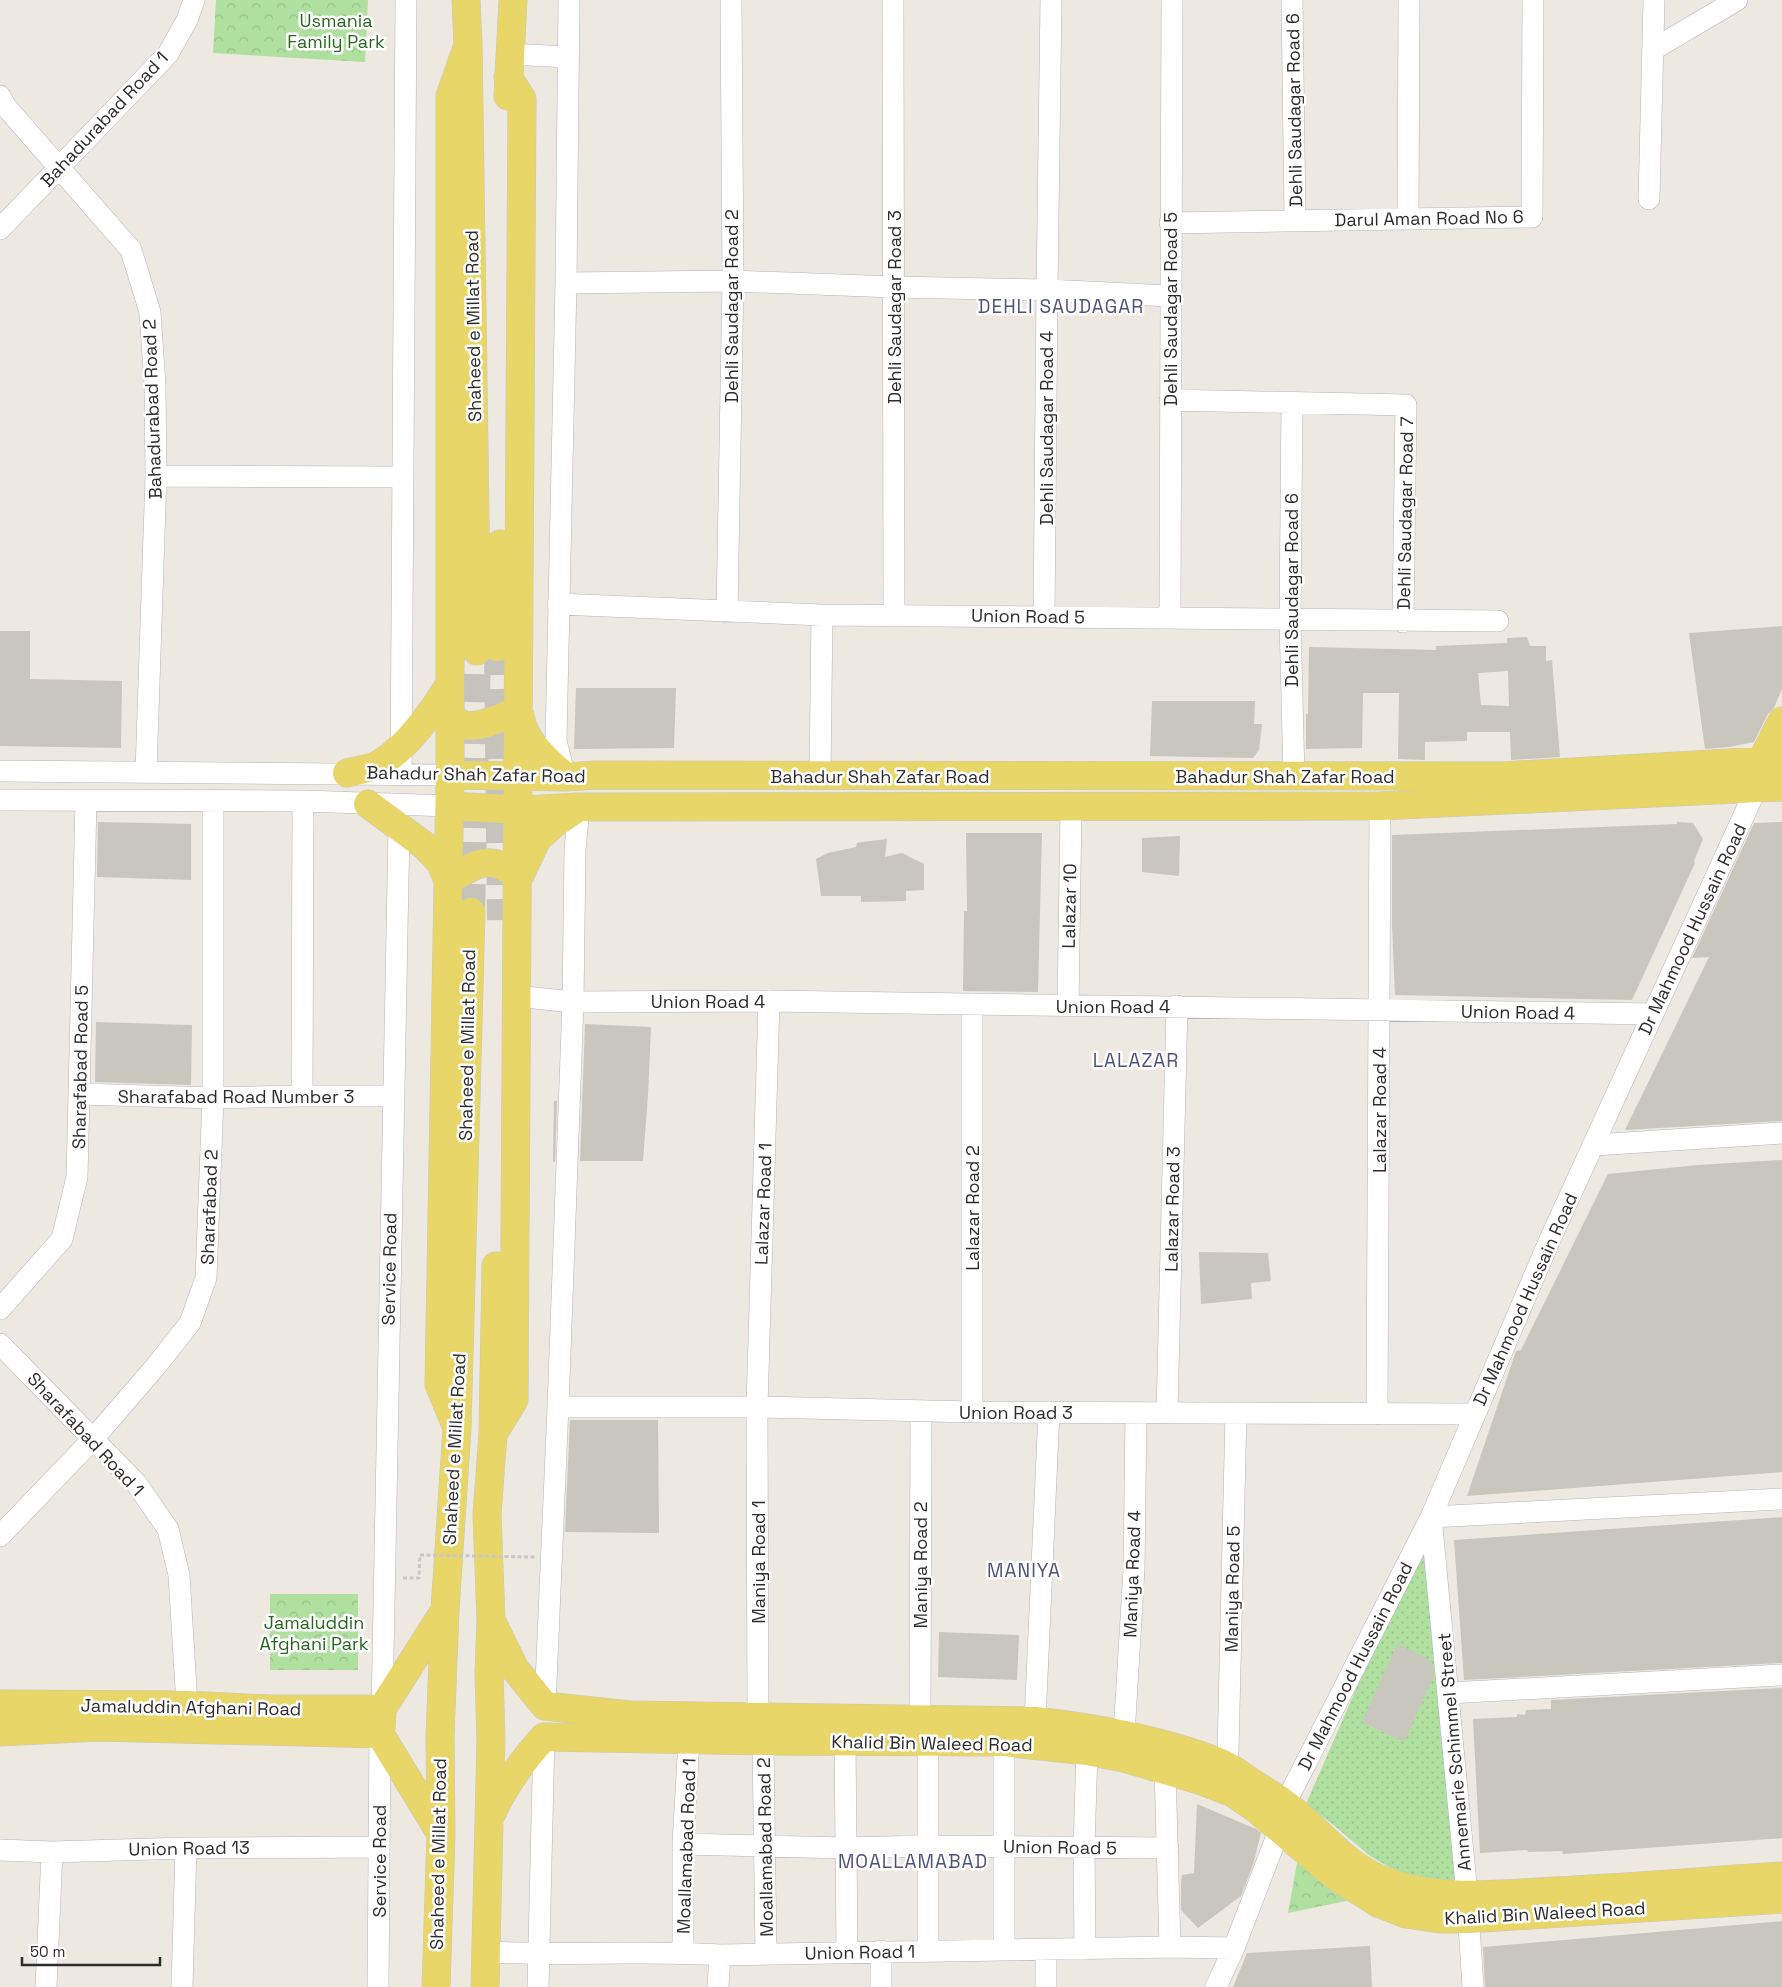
<svg xmlns="http://www.w3.org/2000/svg" width="1782" height="1987" font-family="'Space Grotesk',sans-serif">
<defs>
<pattern id="grass-dots" width="8" height="8" patternUnits="userSpaceOnUse" patternTransform="scale(1.25)"><rect width="8" height="8" fill="#b0e0a0"/><path d="M2 2h.1M6 6h.1" fill="none" stroke="#98c08a" stroke-width="1.8" stroke-linecap="round"/></pattern>
<pattern id="forest-crowns" width="20" height="18" patternUnits="userSpaceOnUse" patternTransform="scale(1.25)"><rect width="20" height="18" fill="#b0e0a0"/><path d="M2 6a3 3 0 1 1 6 0M12 15a3 3 0 1 1 6 0" fill="none" stroke="#98c08a"/></pattern>
</defs>
<rect width="100%" height="100%" fill="#ede8e0"/>
<path fill="url(#grass-dots)" d="M1431 1517 1468 1884 1436 1885 1396 1871 1370 1856 1331 1823 1306 1804Z"/>
<path fill="url(#forest-crowns)" d="M216 0H368L365 62 213 53Z
M270 1594H358V1670H270Z
M1297 1863 1351 1900 1288 1913Z"/>
<path fill="#c9c6be" fill-rule="evenodd" d="M1782 626V689L1774 708 1768 714 1754 742 1729 747 1705 749 1689 633Z
M0 631H30V679L122 681 121 748 0 746Z
M1527 637 1530 646H1546V661L1552 660 1560 757 1511 760 1510 732H1467V741L1425 742V760L1398 759 1399 693H1363L1362 748 1306 749V714H1308L1309 647 1436 650V646L1507 643V638ZM1508 671 1509 706 1481 705 1478 673Z
M576 688H676L674 748 574 749Z
M1152 701H1255L1254 724H1262L1259 750 1253 758 1150 756Z
M98 822 191 824V880L97 877Z
M1677 822 1693 823 1703 839 1694 861 1695 863 1632 1000 1395 995 1392 925V835L1677 824Z
M1782 822V1121L1625 1130 1709 957 1692 958 1754 823Z
M966 833H1042L1038 992 963 991 964 911H967Z
M1180 836 1179 876 1142 872V838Z
M887 839 885 857 902 853 924 864V890L906 891V901L861 902V896H821L816 859 828 853 856 847 857 843 862 842Z
M96 1022 192 1025 191 1085 95 1082Z
M585 1024 651 1027 648 1095 643 1161H580Z
M554 1101H557L555 1162H553Z
M1782 1160V1472L1467 1496 1516 1351 1521 1350 1608 1174 1698 1165Z
M1199 1252 1268 1253 1271 1281 1251 1283 1252 1299 1201 1304Z
M570 1420H658L659 1533 565 1532Z
M1782 1517V1663L1464 1680 1454 1540Z
M939 1632 1019 1635 1017 1680 938 1677Z
M1397 1644 1432 1661 1434 1676 1404 1742 1362 1722Z
M1782 1688V1838L1563 1854 1562 1851 1528 1852 1527 1850 1480 1853 1473 1719 1517 1717V1714L1525 1715 1526 1710 1551 1709V1700Z
M1197 1804 1256 1829 1261 1833 1253 1865 1241 1896 1198 1928 1181 1910V1882L1182 1875 1194 1873Z
M1782 1921V1987H1485L1483 1947Z
M1370 1946 1372 1987H1233L1247 1953Z"/>
<g fill="none" stroke-linecap="round" stroke-linejoin="round">
<path stroke="#c6c2bc" stroke-width="28" stroke-dasharray="28 14" stroke-linecap="butt" d="M498 647 501 920
M471 912 477 651"/>
<g stroke="#b3b4bf" stroke-width="22">
<path id="minor" d="M893 0 894 615
M1292 0 1295 220
M1654 49 1737 0
M510 54 568 57
M0 96 6 107 131 250 150 312 155 385 156 476 146 772
M1649 199 1654 0
M1408 219 1409 0
M1170 223 1532 217 1533 0
M0 229 168 54 187 20 194 0
M566 283 733 281 894 287 1047 290 1170 296
M1170 400 1406 405 1403 622
M1292 403 1290 620 1294 776
M156 476 402 477
M558 604 822 615 1498 621
M727 612 733 281 731 0
M1044 617 1047 290 1051 0
M1170 618 1172 0
M0 771 450 775
M401 773 406 0
M820 776 822 615
M565 777 556 741 566 283 569 0
M0 800 303 801 450 806
M516 996 573 1002 769 1001 1653 1014
M972 1004V1412
M1068 1005 1071 807
M80 1094 213 1098 302 1096H393
M302 1096 303 801
M1594 1145 1782 1133
M0 1309 62 1239 77 1177 86 801
M0 1344 136 1483 168 1529 179 1575 187 1705
M558 1407H757L972 1412 1475 1414
M1167 1413 1177 1006
M1377 1414 1380 806
M0 1536 94 1438 156 1366 190 1323 206 1278 213 1098V802
M1449 1693 1782 1675
M545 1706 558 1407 573 1002 575 850 579 807
M382 1709 399 828
M758 1716 757 1407 769 1001
M920 1720 921 1411
M1035 1721 1049 1412
M1124 1735 1134 1569 1136 1413
M845 1740 847 1951
M763 1741 766 1953
M1004 1742V1949
M1223 1764 1228 1752 1236 1413
M1165 1769 1170 1947
M1285 1804 1431 1517 1551 1237 1756 789
M683 1844 845 1848 928 1846 1168 1848
M0 1850 52 1852 186 1848 379 1847
M1085 1949 1084 1848 1087 1751
M928 1950V1742
M1046 1950V1987
M486 1952C564 1956 642 1950 720 1955L1170 1947 1234 1948
M683 1953V1844L689 1740
M46 1987 52 1852
M182 1987 186 1848
M378 1987 380 1734
M538 1987 544 1737
M718 1987 720 1955
M881 1987V1951
M1216 1987 1234 1948 1280 1828
M1473 1987 1467 1895 1431 1517 1782 1499"/>
</g>
<g stroke="#c8c8c8" stroke-width="29">
<path id="major" d="M466 0 468 45 477 651
M508 96 513 0
M498 647 500 544
M449 711C462 740 497 718 518 711
M520 716C524 742 547 760 565 777
M1761 762 1782 721
M347 773C358 770 372 769 381 763 406 748 436 708 450 683
M450 775 565 777 595 775 1502 776 1782 760
M368 804 425 846 441 863 448 881C464 872 481 857 500 865 506 867 512 872 517 875
M450 806 526 810 579 807 1380 806 1782 787
M521 873 537 839 555 823 579 807
M457 1428 439 1384 450 775V96L468 45
M493 1434 514 1400 522 99 508 77
M493 1624 515 1669 545 1706
M0 1704 187 1705 268 1709H382
M545 1706 630 1715 1035 1721C1098 1728 1162 1740 1221 1763 1232 1768 1242 1776 1251 1782 1263 1790 1275 1796 1285 1804 1318 1828 1342 1864 1382 1880 1437 1902 1497 1894 1555 1891 1631 1887 1706 1881 1782 1876
M381 1728 382 1709 445 1610
M0 1732 99 1727 380 1734
M380 1734 441 1834
M544 1737 763 1741 1004 1742 1087 1751 1124 1758 1199 1780 1233 1793 1255 1808 1335 1876 1378 1903 1406 1914 1440 1919H1468L1782 1899
M492 1813C505 1784 523 1760 544 1737
M436 1987 441 1834 440 1737 445 1610 457 1428 471 912
M485 1987 491 1739 489 1673 491 1620 487 1514 493 1434 496 1266"/>
</g>
<path stroke="#c8c8c8" stroke-width="3" stroke-dasharray="4 2.5" stroke-linecap="butt" d="M403 1578H419L420 1555"/>
<use href="#minor" stroke="#fff" stroke-width="21"/>
<use href="#major" stroke="#e9d668" stroke-width="28"/>
<path stroke="#c8c8c8" stroke-width="3" stroke-dasharray="4 2.5" stroke-linecap="butt" d="M420 1555 535 1557"/>
</g>
<g text-anchor="middle" dominant-baseline="central" stroke-width="5" stroke-linejoin="round" paint-order="stroke">
<g font-size="18" fill="#28661f" stroke="#fff">
<text x="336" y="20">Usmania<tspan x="336" dy="21">Family Park</tspan></text>
<text x="314" y="1622">Jamaluddin<tspan x="314" dy="21">Afghani Park</tspan></text>
</g>
<g font-size="18" fill="#2c2c2c" stroke="#fff">
<text transform="translate(1294 110) rotate(-91)">Dehli Saudagar Road 6</text>
<text transform="translate(104 119) rotate(-47)">Bahadurabad Road 1</text>
<text transform="translate(1429 218) rotate(-1)">Darul Aman Road No 6</text>
<text transform="translate(731 306) rotate(-90)">Dehli Saudagar Road 2</text>
<text transform="translate(894 307) rotate(-90)">Dehli Saudagar Road 3</text>
<text transform="translate(1170 309) rotate(-90)">Dehli Saudagar Road 5</text>
<text transform="translate(473 326) rotate(-91)">Shaheed e Millat Road</text>
<text transform="translate(152 409) rotate(-92)">Bahadurabad Road 2</text>
<text transform="translate(1046 428) rotate(-90)">Dehli Saudagar Road 4</text>
<text transform="translate(1405 513) rotate(-89)">Dehli Saudagar Road 7</text>
<text transform="translate(1291 590) rotate(-90)">Dehli Saudagar Road 6</text>
<text transform="translate(1028 616) rotate(1)">Union Road 5</text>
<text transform="translate(476 774) rotate(1)">Bahadur Shah Zafar Road</text>
<text x="880" y="776">Bahadur Shah Zafar Road</text>
<text x="1285" y="776">Bahadur Shah Zafar Road</text>
<text transform="translate(1069 906) rotate(-89)">Lalazar 10</text>
<text transform="translate(1692 929) rotate(-65)">Dr Mahmood Hussain Road</text>
<text x="708" y="1001">Union Road 4</text>
<text x="1113" y="1006">Union Road 4</text>
<text transform="translate(1518 1012) rotate(1)">Union Road 4</text>
<text transform="translate(467 1045) rotate(-89)">Shaheed e Millat Road</text>
<text transform="translate(80 1067) rotate(-89)">Sharafabad Road 5</text>
<text x="236" y="1096">Sharafabad Road Number 3</text>
<text transform="translate(1379 1110) rotate(-90)">Lalazar Road 4</text>
<text transform="translate(763 1204) rotate(-88)">Lalazar Road 1</text>
<text transform="translate(209 1207) rotate(-88)">Sharafabad 2</text>
<text transform="translate(972 1208) rotate(-90)">Lalazar Road 2</text>
<text transform="translate(1172 1209) rotate(-89)">Lalazar Road 3</text>
<text transform="translate(389 1269) rotate(-89)">Service Road</text>
<text transform="translate(1525 1299) rotate(-66)">Dr Mahmood Hussain Road</text>
<text x="1016" y="1412">Union Road 3</text>
<text transform="translate(86 1434) rotate(47)">Sharafabad Road 1</text>
<text transform="translate(454 1449) rotate(-87)">Shaheed e Millat Road</text>
<text transform="translate(758 1562) rotate(-90)">Maniya Road 1</text>
<text transform="translate(920 1565) rotate(-90)">Maniya Road 2</text>
<text transform="translate(1132 1574) rotate(-88)">Maniya Road 4</text>
<text transform="translate(1232 1589) rotate(-89)">Maniya Road 5</text>
<text transform="translate(1355 1666) rotate(-63)">Dr Mahmood Hussain Road</text>
<text transform="translate(191 1707) rotate(1)">Jamaluddin Afghani Road</text>
<text transform="translate(932 1743) rotate(1)">Khalid Bin Waleed Road</text>
<text transform="translate(1454 1752) rotate(-95)">Annemarie Schimmel Street</text>
<text transform="translate(686 1846) rotate(-88)">Moallamabad Road 1</text>
<text transform="translate(765 1847) rotate(-91)">Moallamabad Road 2</text>
<text transform="translate(1060 1847) rotate(1)">Union Road 5</text>
<text transform="translate(189 1848) rotate(-1)">Union Road 13</text>
<text transform="translate(438 1854) rotate(-89)">Shaheed e Millat Road</text>
<text transform="translate(379 1861) rotate(-90)">Service Road</text>
<text transform="translate(1545 1913) rotate(-3)">Khalid Bin Waleed Road</text>
<text transform="translate(860 1952) rotate(-1)">Union Road 1</text>
</g>
<g font-size="19" letter-spacing="1" fill="#4f537b" stroke="#fff">
<text x="1061" y="306">DEHLI SAUDAGAR</text>
<text x="1136" y="1060">LALAZAR</text>
<text x="1024" y="1570">MANIYA</text>
<text x="913" y="1861">MOALLAMABAD</text>
</g>
</g>
<path d="M22 1957v8h138v-8" fill="none" stroke="#2c2c2c" stroke-width="2.5"/>
<text x="30" y="1957" font-size="15" fill="#2c2c2c" stroke="#ffffff" stroke-width="4" paint-order="stroke">50 m</text>
</svg>
